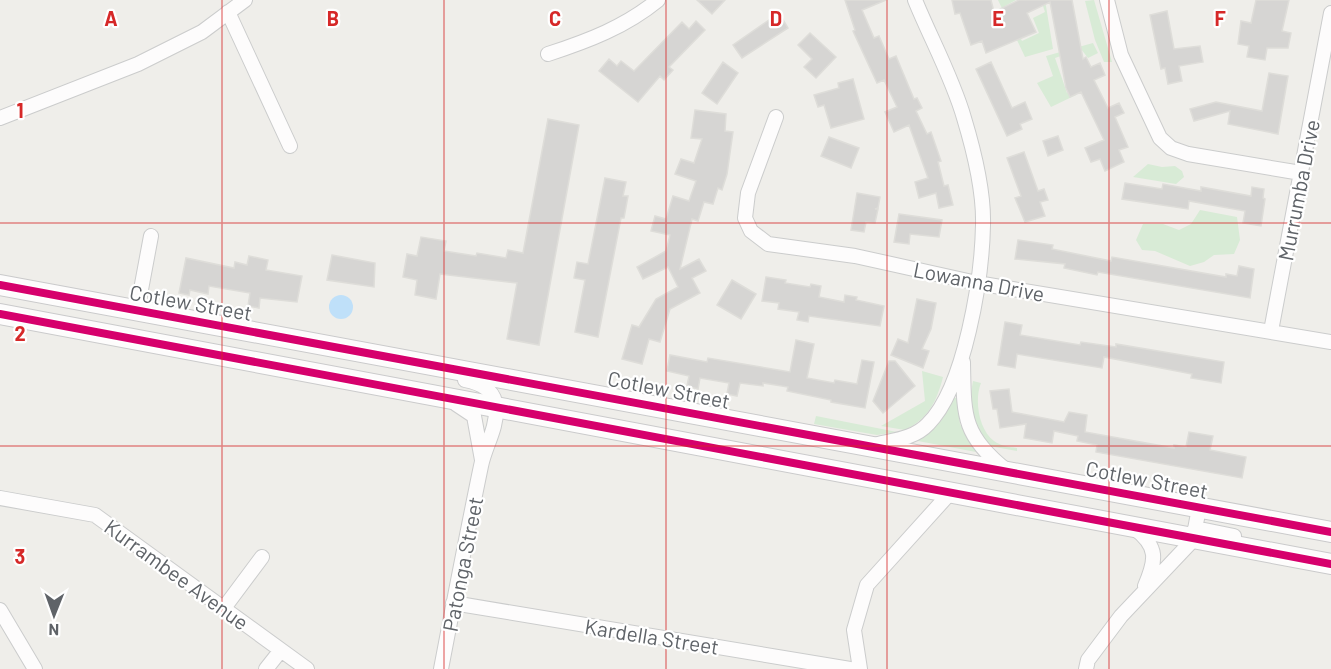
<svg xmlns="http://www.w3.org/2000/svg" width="1331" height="669" font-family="Barlow,sans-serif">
<rect width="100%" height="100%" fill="#efeeea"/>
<path fill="#d8ebd6" d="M998 0H1016L1005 6 1022 41 1039 33 1033 18 1045 12 1041 0H1045L1053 49 1025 57Z
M1094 0 1112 62H1104L1095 40 1085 1Z
M1093 43 1098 53 1088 58 1081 49 1055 58 1067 93 1074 91 1076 95 1051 107 1037 83 1053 76 1046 56Z
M1148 164 1162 167 1175 166 1182 171 1184 177 1176 184 1133 177Z
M1200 210 1237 217 1240 240 1234 254 1214 255 1204 262 1190 266 1155 251 1142 250 1136 240 1143 224H1163L1179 230 1191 224Z
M922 371 943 377C937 401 928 419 905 430L881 426 925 401Z
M973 381 981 383C974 400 979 430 994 441 1001 446 1009 447 1017 448V451L989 446C973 425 968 407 973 381Z
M954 398H957L960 424 976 452 918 441 941 421Z
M816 416 897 432 877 435 814 424Z"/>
<path fill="#bfe0f9" d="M329 307a12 12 0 1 1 24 0a12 12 0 1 1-24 0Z"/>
<path fill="#d6d5d3" stroke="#deddd9" stroke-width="1.5" d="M697 0H725L712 14Z
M845 0H886L862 10 874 38 879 36 889 59 896 56 914 99 917 98 922 108 916 111 927 134 931 132 941 161 938 162 944 186 948 185 953 205 939 208 936 193 919 198 915 182 928 178 909 125 894 132 885 112 897 107 884 80 877 83 853 31 855 30Z
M952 0H991L994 12 1019 0H1072L1083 59 1086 57 1091 67 1100 63 1105 75 1094 80 1108 108 1119 103 1124 113 1115 117 1128 147 1119 150 1124 162 1105 171 1100 159 1091 162 1085 148 1104 140 1081 92 1070 97 1066 88 1050 2 1027 13 1036 32 986 53 982 41 971 45 960 13 955 14Z
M1256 0H1289L1282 31 1291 33 1288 48H1267L1265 60 1247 57 1249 46 1238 44 1241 21 1251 23Z
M1167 11 1174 49 1200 46 1203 62 1179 66 1182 81 1168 84 1165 68 1161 69 1150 15Z
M779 13 788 28 742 58 733 45Z
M696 21 705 30 669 67 673 70 664 80 660 76 638 102 599 71 609 59 617 66 621 61 634 71 682 22 689 29Z
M810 33 836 57 816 78 804 67 812 59 798 45Z
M723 62 738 73 717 104 702 93Z
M991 62 1012 108 1025 102 1032 119 1020 124 1022 129 1007 136 976 69Z
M1269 73 1288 76 1278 134 1228 124 1230 111 1194 121 1190 109 1216 102 1262 111Z
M853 79 864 119 831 128 824 105 818 107 814 95 839 88 838 83Z
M695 110 726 114 725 131 733 132 727 174 722 190 718 188 713 204 704 202 698 221 692 219 680 269 699 259 706 271 692 278 700 293 670 309 660 342 649 339 642 364 622 359 632 325 639 327 656 299 678 287 668 267 643 279 637 267 666 251 670 235 651 231 655 216 666 219 673 196 689 201 696 181 675 174 681 159 694 163 702 139 691 138Z
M548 119 579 125 539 345 507 339 517 283 440 274 436 299 415 295 417 280 403 277 407 254 417 256 421 237 446 241 444 251 476 256 477 253 506 258 508 250 523 253Z
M1058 136 1063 150 1048 156 1043 141Z
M829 137 859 148 851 168 821 156Z
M1024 152 1038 191 1044 189 1048 200 1040 202 1045 216 1025 222 1015 198 1021 196 1007 158Z
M605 178 626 182 623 196H628L624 218H621L598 337 575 332 585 280 574 278 577 262 588 264Z
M1125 183 1162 189 1163 184 1201 191V187L1251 196 1252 187 1264 189 1263 198 1265 199 1261 226 1243 223 1245 211 1189 201 1188 209 1122 199Z
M857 193 880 197 878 208 875 209H878L875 223 866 222 864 232 851 230Z
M899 214 942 220 939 237 910 234 909 244 894 242Z
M1018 240 1053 245 1052 249 1111 261 1112 257 1226 277V274L1237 276 1239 266 1254 269 1250 298 1098 272 1097 275 1064 268 1065 264 1015 259Z
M332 255 375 263 374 287 327 280Z
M249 256 268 260 266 270 302 276 297 302 260 298 259 308 248 306 250 293 209 286 208 294 190 290 189 295 179 293 186 258 234 268 235 262 247 265Z
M766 277 786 280 785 283 810 287 811 284 821 286 819 297 844 302 845 295 857 297 856 300 884 306 880 326 809 316 808 322 797 320 799 312 778 309 779 303 762 301Z
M732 280 756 294 741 319 717 305Z
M917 299 936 303 931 329 922 349 929 351 923 368 891 355 898 339 908 343Z
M1005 322 1022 325 1020 335 1080 345 1081 342 1116 347V344L1224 362 1221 383 1191 378 1192 374 1104 357 1102 368 1017 354 1015 368 998 365Z
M796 340 814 344 807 378 834 383 835 380 857 384 862 360 874 362 865 408 831 402V400L787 391 788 387 763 383V386L740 383 737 396 727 394 729 383 700 378 698 389 687 386 689 376 667 371 670 355 707 362 708 358 790 372Z
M889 361H895L915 386 883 413 873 401Z
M1009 389 1012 412 1064 422 1069 412 1087 415 1085 432 1174 448V445L1186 447 1189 432 1213 436 1210 450 1246 457 1242 478 1096 452 1097 445 1077 441 1078 436 1054 431 1052 443 1024 438 1026 424 1000 428 997 409H993L990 391Z"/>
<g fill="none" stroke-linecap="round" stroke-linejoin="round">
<g stroke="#cbcccc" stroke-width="16">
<path id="street" d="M1107 0 1121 55 1160 138 1171 148 1188 154 1301 173
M228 12 290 146
M548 54C588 41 625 27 658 0
M776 117 748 193 745 218 751 231 768 244 855 256 977 283 1331 342
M0 118 138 64 202 32 245 0
M137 311 151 236
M1271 331 1331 13
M963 362C964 415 962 435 1006 470
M456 404 474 416 482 460
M878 444C895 440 915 438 928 424 965 387 982 278 983 225 984 190 974 151 964 118 953 79 930 37 915 0
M0 498 95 515 307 669
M1134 528C1159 547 1156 560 1145 586
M1195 528 1234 536
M453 603 850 669
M224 608 262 557
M0 610 35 669
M266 669 281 650
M441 669C454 601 467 533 481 466 485 446 497 429 496 408 495 390 481 383 465 380
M860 669 854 630 867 585 950 493
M1086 669 1088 660 1121 616 1193 540 1199 508"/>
</g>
<g stroke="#cacacb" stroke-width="22">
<path id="secondary" d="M0 285 1331 532
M0 314 1331 564"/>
</g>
<use href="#street" stroke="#fdfcfc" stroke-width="14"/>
<use href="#secondary" stroke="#fdfcfc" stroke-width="20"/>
<g stroke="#fff" stroke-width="11">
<path id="cycleway" d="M0 285 1331 532
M0 314 1331 564"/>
</g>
<use href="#cycleway" stroke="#d6006c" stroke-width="8"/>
</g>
<path fill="none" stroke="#d62828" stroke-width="1.5" stroke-opacity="0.55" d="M222 0V669M444 0V669M666 0V669M887 0V669M1109 0V669M0 223H1331M0 446H1331"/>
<g text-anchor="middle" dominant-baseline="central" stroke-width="4.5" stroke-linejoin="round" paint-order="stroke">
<g font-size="21" fill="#5f6368" stroke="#fff">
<text transform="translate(1298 190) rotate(-79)">Murrumba Drive</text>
<text transform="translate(979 281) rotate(11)">Lowanna Drive</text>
<text transform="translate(191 302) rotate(10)">Cotlew Street</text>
<text transform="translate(669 389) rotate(11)">Cotlew Street</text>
<text transform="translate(1147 479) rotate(11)">Cotlew Street</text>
<text transform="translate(462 564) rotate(-79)">Patonga Street</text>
<text transform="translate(177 574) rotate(36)">Kurrambee Avenue</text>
<text transform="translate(652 636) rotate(9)">Kardella Street</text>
</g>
</g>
<g font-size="20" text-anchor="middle" font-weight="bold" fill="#d62828" stroke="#fff" stroke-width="4.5" stroke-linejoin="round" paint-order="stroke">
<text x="111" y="26">A</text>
<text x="333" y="26">B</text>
<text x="555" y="26">C</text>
<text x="776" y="26">D</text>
<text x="998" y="26">E</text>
<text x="1220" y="26">F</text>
<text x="20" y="118">1</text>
<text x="20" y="341">2</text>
<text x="20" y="564">3</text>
</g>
<g transform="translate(54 615) rotate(181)" stroke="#ffffff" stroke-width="4.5" paint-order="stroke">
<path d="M0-4.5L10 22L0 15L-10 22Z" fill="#5f6368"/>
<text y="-9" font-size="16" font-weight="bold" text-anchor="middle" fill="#5f6368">N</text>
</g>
</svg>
